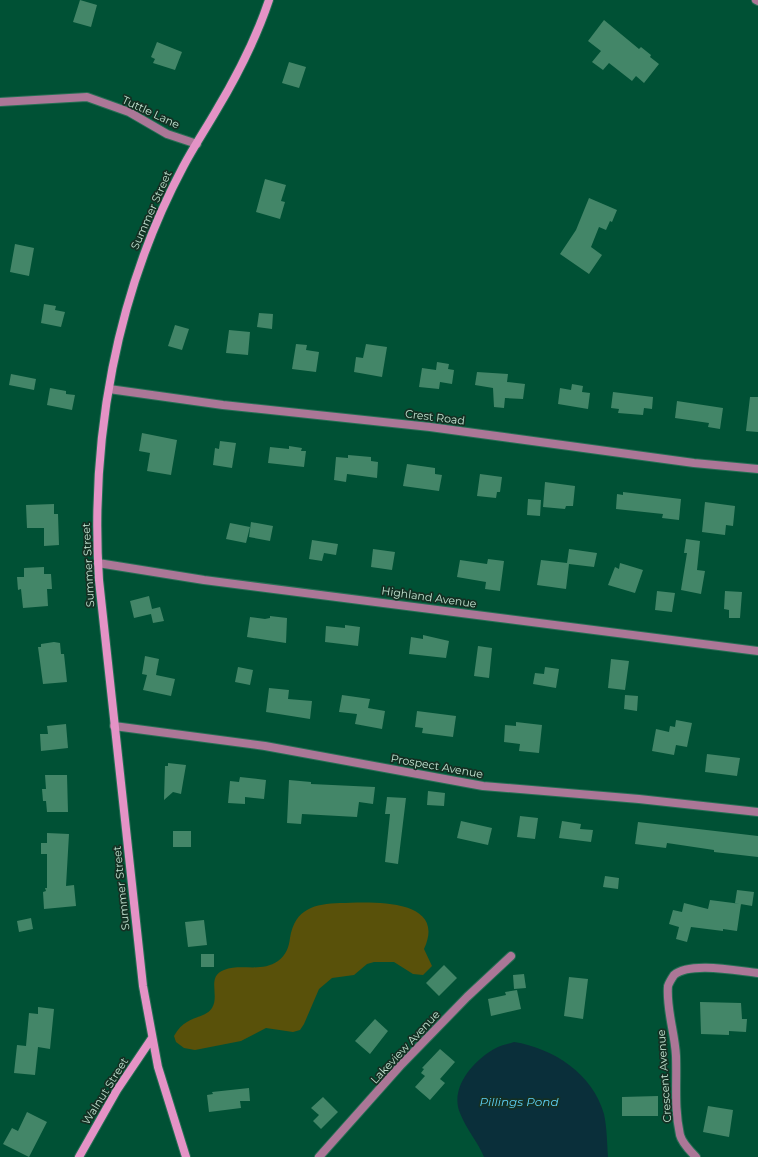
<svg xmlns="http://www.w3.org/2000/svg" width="758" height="1157" font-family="Montserrat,sans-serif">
<rect width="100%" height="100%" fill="#005135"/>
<path fill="#59510a" d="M340 903C370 902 448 897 424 949L432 966 423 975 413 974 394 962H374L367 964 354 975 332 978 319 989 304 1024 300 1030 293 1032 266 1028 241 1041 195 1050 184 1048 176 1042 174 1036C186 1014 204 1020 212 1008 220 995 206 977 224 970 241 963 261 973 278 961 286 955 289 947 290 938 295 908 315 904 340 903Z"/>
<path fill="#0a2f3a" d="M514 1042C553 1048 593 1074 604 1114 607 1128 607 1143 608 1157H484C478 1142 466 1129 460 1113 449 1087 475 1059 496 1048 501 1045 508 1044 514 1042Z"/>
<path fill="#438668" d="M80 0 97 5 91 27 73 22Z
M604 20 639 49 641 47 651 55 650 57 659 64 644 83 636 76 632 81 609 63 603 70 592 62 601 51 588 41Z
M157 42 182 52 175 70 153 63 155 59 151 57Z
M289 62 306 67 299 88 282 83Z
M265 179 286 185 281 201 285 202 280 219 256 212Z
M589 198 617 210 612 222 610 221 606 230 599 227 591 247 602 255 589 274 560 254 576 230Z
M15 244 34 248 29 276 10 272Z
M44 304 56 306 55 310 65 312 61 327 41 323Z
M259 313 273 314 272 329 257 327Z
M175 325 189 329 182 350 168 346Z
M229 330 250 332 248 355 226 353Z
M296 344 307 345 306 350 319 352 316 372 292 369Z
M366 344 387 347 382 377 354 372 356 357 363 358Z
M437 362 449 364 448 369 454 370 452 384 440 382 439 389 419 387 422 368 436 370Z
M477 372 508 374 507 382 525 384 523 399 505 398 504 408 494 407 493 388 475 385Z
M11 374 36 379 34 390 9 385Z
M572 384 583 386 582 392 590 393 588 409 558 404 560 388 571 390Z
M50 388 66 391V394L75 395 72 410 47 405Z
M613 392 653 397 652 409 644 408 643 415 618 413 619 409 611 408Z
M750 397H758V432L746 431Z
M677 401 723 408 720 429 708 427 709 423 675 418Z
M142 433 177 440 171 475 147 471 150 453 139 451Z
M220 441 236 443 232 468 213 465 215 448 219 449Z
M289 446 302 448 301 451H306L304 467 268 463 270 447 289 449Z
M348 455 371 457V461L378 462 377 478 347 474 346 482 334 480 336 457 348 458Z
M407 464 435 468V474L442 475 439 491 403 486Z
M480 474 502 477 500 492H497L496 498 477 496Z
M545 482 575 486 573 506H566L565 509 543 507Z
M623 492 681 499 679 520 662 518 663 514 616 509 617 494 623 495Z
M528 499 541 500 540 516 527 515Z
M705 502 735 506 733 526 726 525 725 535 702 532Z
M54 504V514H58L59 545 44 546V528H27L26 505Z
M251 522 273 526 270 541 249 537Z
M230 523 250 527 246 543 226 539Z
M686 539 700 541 697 570 705 571 701 594 681 590 687 553H684Z
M312 540 338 544 336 555 324 553 322 561 309 559Z
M373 549 395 552 392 570 371 567Z
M569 549 597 553 594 567 569 564 566 589 537 585 541 560 567 563Z
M488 559 504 561 500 591 485 589 486 582 457 577 460 560 487 564Z
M620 563 643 570 635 593 608 585 615 567 619 569Z
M44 567V574H51L52 589H47L48 606 23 608 21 589 18 590 17 577H24V568Z
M657 591 675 593 672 612 655 610Z
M725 591 742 592 740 618H729V610L724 609Z
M149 596 152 609 160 607 164 621 153 623 151 614 134 618 130 601Z
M270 616 287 618 286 643 247 637 250 617 265 619 270 618Z
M345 625 360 627 358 646 325 642 326 626 345 628Z
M423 635 449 641 446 658 409 654 411 637 423 639Z
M54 642 60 643 61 654H64L67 682 43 684 38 647H41V644Z
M478 646 492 648 489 678 474 676Z
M145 656 159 659 156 675 175 679 171 696 143 690 147 675 142 674Z
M611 659 629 661 625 690 608 688Z
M238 667 253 670 250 685 235 682Z
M545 667 559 669 556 688 533 684 535 673 544 674Z
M269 688 289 690 288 699 312 701 310 719 266 712Z
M342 695 370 699 368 708 385 711 382 729 355 724 357 714 339 712Z
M625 695 638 696 637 711 624 709Z
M417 711 456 716 453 737 422 733 423 728 415 727Z
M676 720 692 723 687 747 676 745 674 755 652 751 656 729 669 732 670 726 675 727Z
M516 722 542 725 539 753 519 751 520 744 504 742 505 725 516 726Z
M66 724 68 748 41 751 40 734H48L47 726Z
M707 754 740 758 737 776 705 772Z
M168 763 186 765 181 794 173 792 164 800 165 766H168Z
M45 775H67L68 812H47L46 801H43L42 789H46Z
M240 777 266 780 264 799 245 797V804L228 803 230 781 239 782Z
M289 780 311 782V784L375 787 373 804 359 802 357 817 302 814 301 824 287 823Z
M428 791 445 793 444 806 427 805Z
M387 797 406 798 398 864 385 862 390 814H385Z
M520 816 538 818 535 839 517 837Z
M461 821 492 828 488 845 457 838Z
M562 821 581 824 580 829 593 830 591 842 559 838Z
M638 822 758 836V857L714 852V850L667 843 666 848 635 844Z
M173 831H191V847H173Z
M47 833 69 834 66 886 74 885 76 906 44 909 43 892 46 891 45 888H47V854H41V843H47Z
M605 876 619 878 618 889 603 887Z
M737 890 754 892 752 906 735 903Z
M710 900 741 904 737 931 723 929V931L691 927 687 942 676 939 679 927 669 924 673 910 682 912 684 903 708 909Z
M31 918 33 929 19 932 17 921Z
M204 920 207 945 188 947 185 922Z
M201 954H214V967H201Z
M444 965 457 978 439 996 426 983Z
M524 974 526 988 514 989 513 975Z
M569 977 588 979 583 1019 564 1016Z
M517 990 521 1009 491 1016 488 999 506 995 505 992Z
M700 1002 741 1003 742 1019H747L746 1032 729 1031V1035L701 1034Z
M38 1007 54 1009 50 1049 38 1047 35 1075 14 1073 17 1045 26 1046 29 1013 38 1014Z
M375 1019 388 1031 370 1054 355 1041Z
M440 1049 455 1062 440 1079 445 1083 430 1100 415 1087 425 1076 421 1073 424 1069 422 1068Z
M249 1088 250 1101H240L241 1108 209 1112 207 1095 213 1094 212 1092Z
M658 1096V1116H622V1097Z
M323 1097 338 1112 321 1129 313 1121 319 1115 311 1108Z
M708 1106 733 1110 729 1137 703 1132Z
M27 1112 47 1122 29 1157 3 1144 12 1128 18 1131Z"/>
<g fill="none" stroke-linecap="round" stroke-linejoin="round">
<g stroke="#266e54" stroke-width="10">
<path id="street" d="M756 0 758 1
M0 102 87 97 129 112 167 134 197 144
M109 389 223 405 430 427 694 463 758 469
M98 563 204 580 758 651
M114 726 265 746 483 786 639 799 758 812
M319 1157 400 1066 467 997 511 956
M696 1157C690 1151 682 1143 680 1135 674 1108 677 1083 676 1056 675 1033 666 1009 668 986 669 983 672 978 674 975 690 961 738 971 758 973"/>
</g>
<g stroke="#266e54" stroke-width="10">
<path id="secondary" d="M79 1157 117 1090 152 1038
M186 1157 158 1067 143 986 99 580C90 439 116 293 183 167 193 148 205 130 216 111 237 76 256 39 269 0"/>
</g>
<use href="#street" stroke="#ab7797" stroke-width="8"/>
<use href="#secondary" stroke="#e493c6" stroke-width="8"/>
</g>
<g text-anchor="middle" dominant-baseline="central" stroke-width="3.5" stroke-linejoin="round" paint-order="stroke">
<g font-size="11" fill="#c0e1cf" stroke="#143023">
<text transform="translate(151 112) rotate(25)">Tuttle Lane</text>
<text transform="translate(151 210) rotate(-66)">Summer Street</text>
<text transform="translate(435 417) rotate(7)">Crest Road</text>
<text transform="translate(88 565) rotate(-93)">Summer Street</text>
<text transform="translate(429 597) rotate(8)">Highland Avenue</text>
<text transform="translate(437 766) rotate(10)">Prospect Avenue</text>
<text transform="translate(121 888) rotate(-96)">Summer Street</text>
<text transform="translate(405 1047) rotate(-47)">Lakeview Avenue</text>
<text transform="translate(664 1076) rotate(-94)">Crescent Avenue</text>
<text transform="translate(105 1091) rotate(-58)">Walnut Street</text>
</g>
<g font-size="12" font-style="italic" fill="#5ecff4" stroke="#143023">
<text x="519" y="1101">Pillings Pond</text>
</g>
</g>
</svg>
